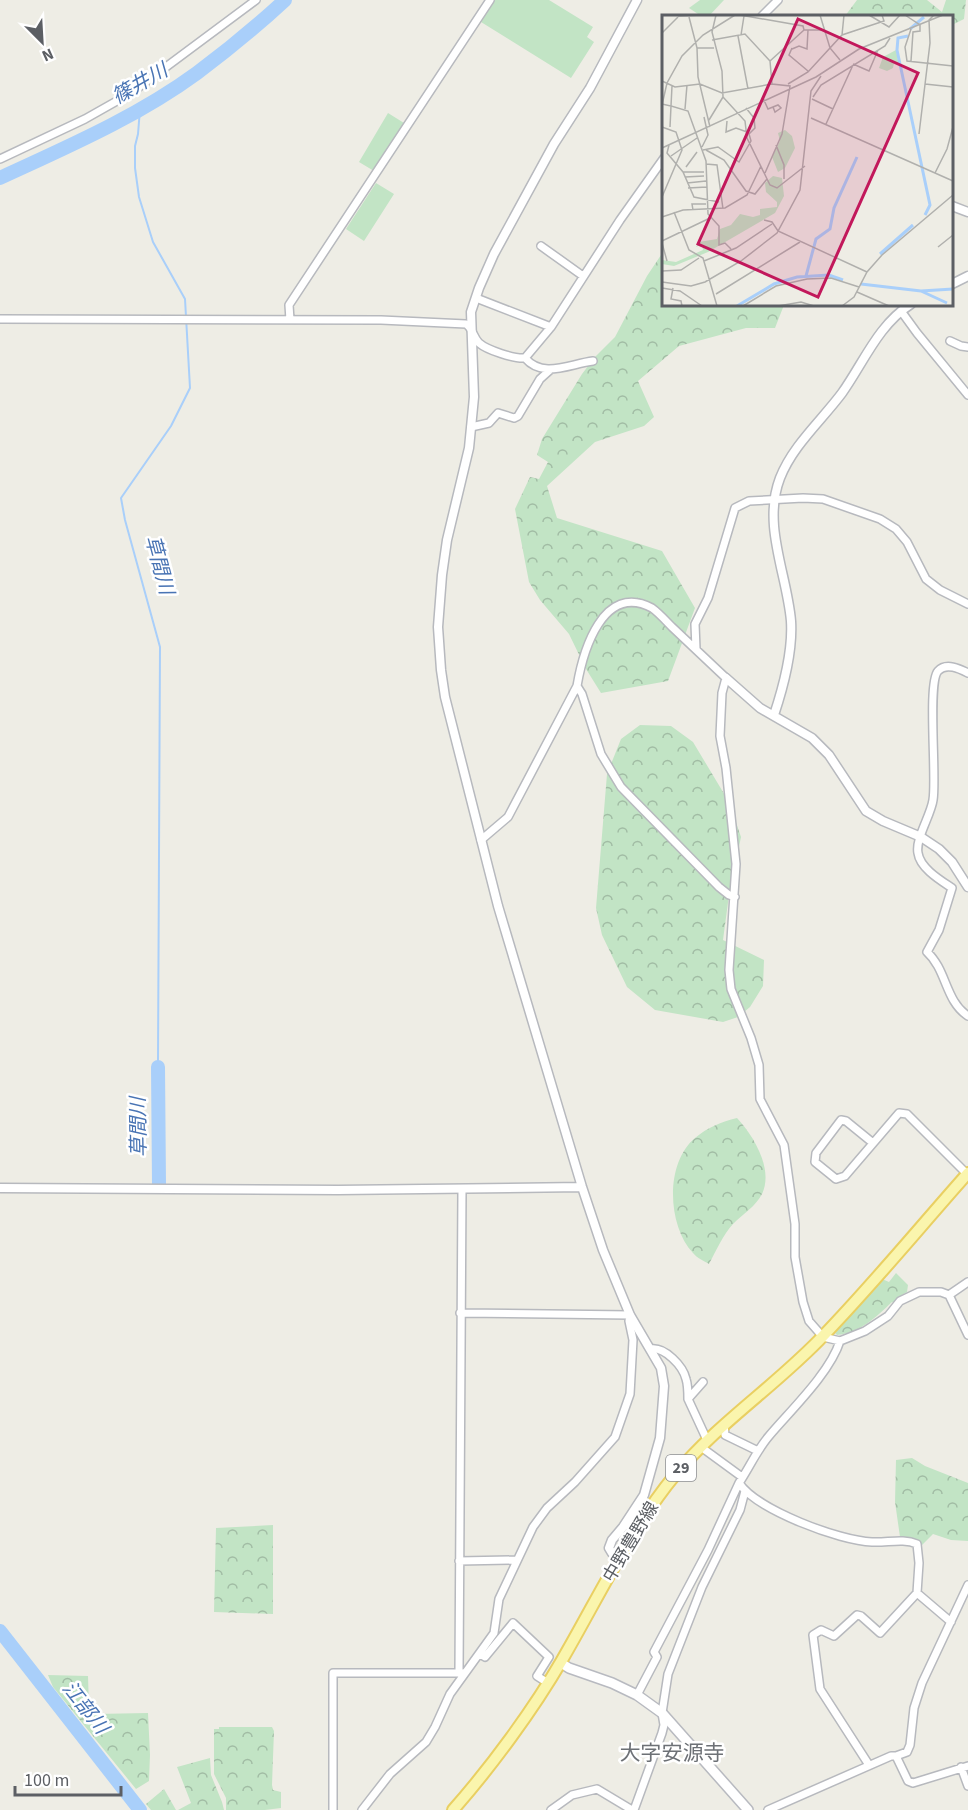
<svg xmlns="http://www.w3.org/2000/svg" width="968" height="1810" font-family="'Source Sans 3','Noto Sans JP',sans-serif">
<defs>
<pattern id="forest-crowns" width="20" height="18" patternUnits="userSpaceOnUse" patternTransform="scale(1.5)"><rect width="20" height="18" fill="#c2e4c5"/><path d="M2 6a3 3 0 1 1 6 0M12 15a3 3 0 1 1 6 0" fill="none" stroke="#a1bca4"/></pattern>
</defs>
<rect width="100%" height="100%" fill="#eeede5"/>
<path fill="url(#forest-crowns)" d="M857 0H927L942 12 946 0H966L964 19 952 25V16H845Z
M663 252 664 304 784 305 775 328H746L679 346 638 381 654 417 644 426 595 442 547 486 557 518 662 551 695 608 668 681 601 693 586 669 569 634 540 600 529 582 515 509 530 477 539 479 548 462 537 455 542 439 582 374 595 357 615 337 647 276Z
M640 725 671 726 693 742 729 802 741 837 729 895 723 940 764 960 763 986 750 1007 738 1017 723 1022 655 1010 627 987 602 935 596 908 607 774 621 739Z
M737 1118C753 1135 774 1169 762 1194 756 1206 743 1214 733 1224 723 1235 716 1251 709 1264 704 1261 697 1258 693 1253 667 1225 665 1163 695 1138 708 1127 721 1122 737 1118Z
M896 1273 908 1285 907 1292 902 1295 895 1303 892 1302C876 1317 860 1333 837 1335L835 1333 882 1279 889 1282Z
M912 1458 925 1466 968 1483V1541L951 1540 933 1534 920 1547 918 1541 900 1537 895 1502 896 1460Z
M273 1525V1614L214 1612 216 1528Z
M48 1675 88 1676 89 1707 95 1714 148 1713 150 1755 149 1781 136 1789 53 1687Z
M219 1727H272L274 1731 272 1785 273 1790 281 1792V1808L265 1810H226V1798L214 1774V1729H219Z
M210 1758 211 1775 222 1802 224 1810H178L191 1803 177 1767Z
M164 1789 176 1810H151L146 1804Z"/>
<path fill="#c2e4c5" d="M495 0H549L593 27 587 37 594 42 571 78 481 22Z
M700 0H724L709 16H701L689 8Z
M388 113 404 123 374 171 359 162Z
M376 183 394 194 364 241 346 229Z"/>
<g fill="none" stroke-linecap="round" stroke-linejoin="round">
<path stroke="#a9cffa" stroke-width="2" d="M140 109 138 134 135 146V168L139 197 153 242 185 299 190 388 171 426 121 498 125 520 160 647 158 1063"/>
<path stroke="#a9cffa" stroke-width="14" d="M0 178C67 147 137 117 197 73 228 50 258 25 285 0
M158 1067 159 1185
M0 1631 140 1810"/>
<g stroke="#b7b9be" stroke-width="10">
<path id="minor" d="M762 16 778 0
M0 159 85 119 131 93 256 0
M541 246 583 276
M476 298 551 327
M901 311 917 333 968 395
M0 319 381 320 466 324C473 329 473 337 479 343 487 350 514 359 525 358L551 327 620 220 664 158
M290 320 289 305 490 0
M950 341 961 346 968 347
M525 358C543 379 569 364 593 361
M471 427 489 423 498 413 514 418 518 416 540 379 550 370
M696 649 695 624 708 598 735 508 749 501 803 498 823 499 880 519 896 529 907 542 926 579 940 590 968 604
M968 673C960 669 946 662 938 671 927 683 937 778 933 800 931 815 915 839 918 853 920 868 940 880 952 888L939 930 927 952C947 970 945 1001 968 1016
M577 686 582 694 601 754 621 787 719 887 729 895 735 897
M481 840 508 817 577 686C583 651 603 582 652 608 659 613 666 621 672 627 690 644 708 661 726 678L722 693 720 736 726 768 736 864 729 970 731 989 751 1038 759 1065 760 1099 784 1145 795 1224V1257L803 1302 809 1321 823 1337 840 1341 865 1331 888 1316 900 1301 919 1292H941L949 1295 968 1335
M873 1143 846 1121 841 1120 816 1153 815 1162 836 1179 845 1176 899 1113 907 1114 967 1174
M949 1295 968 1282
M840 1341C830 1373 790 1411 769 1436 757 1450 749 1468 739 1483 757 1510 840 1541 872 1542 887 1543 903 1538 917 1544L919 1563 917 1593 880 1633 861 1616 857 1615 834 1636 821 1630 813 1635 820 1689 869 1765
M651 1349C665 1347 683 1366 686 1379 688 1385 688 1392 688 1399
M703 1382 688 1399 707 1440
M724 1424 725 1435 758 1451
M701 1447 742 1477
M459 1561 517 1560
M917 1593 951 1622
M480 1654 485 1657 513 1623 549 1657 537 1676 548 1683
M459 1673 462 1189
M637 1695 657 1657 654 1652 708 1550 739 1483
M896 1756 908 1781 913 1783 968 1766
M961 1767 968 1786
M333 1810V1673H463
M362 1810 390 1774 426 1742 435 1727 450 1694 494 1633 499 1599 533 1527 547 1508 575 1482 615 1437 630 1394 633 1340 629 1321 630 1315 460 1313
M551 1810 572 1795 597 1789 632 1810
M634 1810 662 1733 664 1725 662 1713 668 1674 702 1587 740 1510 745 1491
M768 1810 891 1756H896L907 1752 910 1745 914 1708 922 1683 968 1585"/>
</g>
<g stroke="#b7b9be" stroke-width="11">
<path id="tertiary" d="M952 206 968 212
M952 284 968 276
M726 678 760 708 812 738 829 755 866 811 883 821 921 837 939 849 952 862 968 887
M774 715C784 685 793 652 791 621 787 574 762 525 780 478 793 445 822 420 842 393 864 362 878 325 911 304
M0 1188 338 1190 582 1187
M621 1558 612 1553 609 1548 612 1540 623 1527 644 1495 660 1438 664 1386 661 1368 630 1315 603 1250 582 1187 498 906 445 697 441 670 438 627 442 575 447 540 469 448 474 397 471 312 479 288 494 254 554 144 590 88 637 0"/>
</g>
<g stroke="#b8bac0" stroke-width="12">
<path id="secondary" d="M561 1663 569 1668 612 1683 637 1695 662 1713 748 1810"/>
</g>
<g stroke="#e9cf62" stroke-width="14">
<path id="primary" d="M453 1810C491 1767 533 1710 562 1660 597 1600 631 1528 675 1475 719 1422 777 1385 824 1335 874 1283 920 1227 968 1173"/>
</g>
<use href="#minor" stroke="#fff" stroke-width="7"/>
<use href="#tertiary" stroke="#fff" stroke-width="8"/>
<use href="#secondary" stroke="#fff" stroke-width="9"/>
<use href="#primary" stroke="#faf5ad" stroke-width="10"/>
</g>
<g text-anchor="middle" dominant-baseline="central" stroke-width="5" stroke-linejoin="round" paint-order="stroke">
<rect fill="#fff" stroke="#8d8f92" stroke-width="1.5" x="666" y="1455" width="30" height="26" rx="4.5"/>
<g font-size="16" font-weight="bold" fill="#5c5f64">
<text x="681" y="1468">29</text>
</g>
<g font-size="18" fill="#5c5f64" stroke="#fff">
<text transform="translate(631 1542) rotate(-59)">中野豊野線</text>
</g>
<g font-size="20" font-style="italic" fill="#4974b4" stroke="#fff">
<text transform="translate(140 84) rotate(-30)">篠井川</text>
<text transform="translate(159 565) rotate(75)">草間川</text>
<text transform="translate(139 1127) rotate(-91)">草間川</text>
<text transform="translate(85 1708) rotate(52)">江部川</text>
</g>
<g font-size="21" fill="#6d7176" stroke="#fff">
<text x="672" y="1753">大字安源寺</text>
</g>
</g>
<g transform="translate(662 15)">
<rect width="291" height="291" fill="#eeede5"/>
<path d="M234 35 237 50 232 48 231 53 225 56 217 53 221 42ZM123 115 130 121 133 133 123 153 116 157 110 142 118 126 116 118ZM111 161 120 163 122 181 113 198 46 237 12 251 0 249V245L14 247 41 235 40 229 34 232 37 227 55 224 58 214 69 210 78 199 91 202 98 200V194L115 192V187L104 177 103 168Z" fill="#c2e4c5"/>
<path fill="none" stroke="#a9cffa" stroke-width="3" d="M248 14 262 2M246 21 236 23 235 35 268 190 263 200M218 239 251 210M144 261 154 224 168 214 172 193 195 142M199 269 259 276 291 274M259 276 285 288M75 291 112 269 135 262 167 260 181 265"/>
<path fill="none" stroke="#b0b0ad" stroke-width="1.5" d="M54 0 50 17 60 56 61 82 83 106 85 123 108 170 115 173 143 151M78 0 141 11 142 15H163M158 0 168 33 178 45M207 0 227 12 238 0M243 0 258 10V16L251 17 249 46M16 1 41 0M27 2 35 33H52M249 14 243 32 245 46 291 51M0 18 16 2M79 20 82 1M180 20 182 0M76 21 86 74M50 25 83 19 108 46 110 69 128 71 120 119 103 158M35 33 36 62 48 112M130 33 127 40 146 56M130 34 137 31 145 34 146 15M108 46 142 15M191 49 207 56 216 35M291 55V75M0 66 13 72 38 69 60 78 110 69M126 69 146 57 180 20 222 6 220 0M263 69 291 72M10 71 9 91 26 96 44 146 46 199 57 211V230L63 228 69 234M151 82 159 70 223 31 228 23M101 83 106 94 116 90 119 93 113 97 111 92M150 84 171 94M0 89 9 91 8 112M0 90 5 68 20 41 41 20 73 0M23 94 25 70M149 103 291 166M47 105 61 82M65 106 64 117 74 113 85 117M164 109 191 50M0 112 14 117 20 135 0 182M257 119 268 28 267 5 272 0M7 130 5 138 21 157 32 182 57 187M114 130 122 150V164M40 132 46 120 42 102M0 133 154 62 197 34 281 0M41 135 56 132 77 147 89 126 87 119 93 113 92 103 84 93M44 135 62 145 84 176 93 179 105 164M9 141 35 123M44 149 55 150 61 194M0 150V177M24 152 35 137M21 157H42M273 158 285 134 291 112M23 162 42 161M25 168 44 166M26 173 45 172M31 195 30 189H44M12 197 27 235 41 243 55 291M0 202 21 195 63 193 85 180 99 151M102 205 110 207 116 216 205 257M0 226 48 203M0 228 5 246M276 232 291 220M42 246 74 233 110 209M0 256 19 255 37 243M0 267 29 271 43 267 79 246 115 218 138 175 149 76 159 61M0 273 18 276 40 291M11 273 9 284 19 286 20 291M195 277 227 291M54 279 138 227M81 291 114 271 145 264 169 263 197 272M116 291 139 287 152 291M180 291 192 282 205 257 220 240 291 180"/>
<path fill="#c2185b" fill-opacity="0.15" stroke="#c2185b" stroke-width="3" d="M136 4 256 58 156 282 36 229Z"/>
<rect width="291" height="291" fill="none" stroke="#5c5f64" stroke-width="3"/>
</g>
<g transform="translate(42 42) rotate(156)" stroke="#ffffff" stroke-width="4.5" paint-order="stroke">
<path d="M0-4.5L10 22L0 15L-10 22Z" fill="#5c5f64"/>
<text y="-9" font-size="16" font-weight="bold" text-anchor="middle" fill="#5c5f64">N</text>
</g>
<path d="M15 1786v9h106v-9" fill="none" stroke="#5c5f64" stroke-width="3"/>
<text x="24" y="1786" font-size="18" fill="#5c5f64" stroke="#ffffff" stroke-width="4.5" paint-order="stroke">100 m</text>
</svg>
